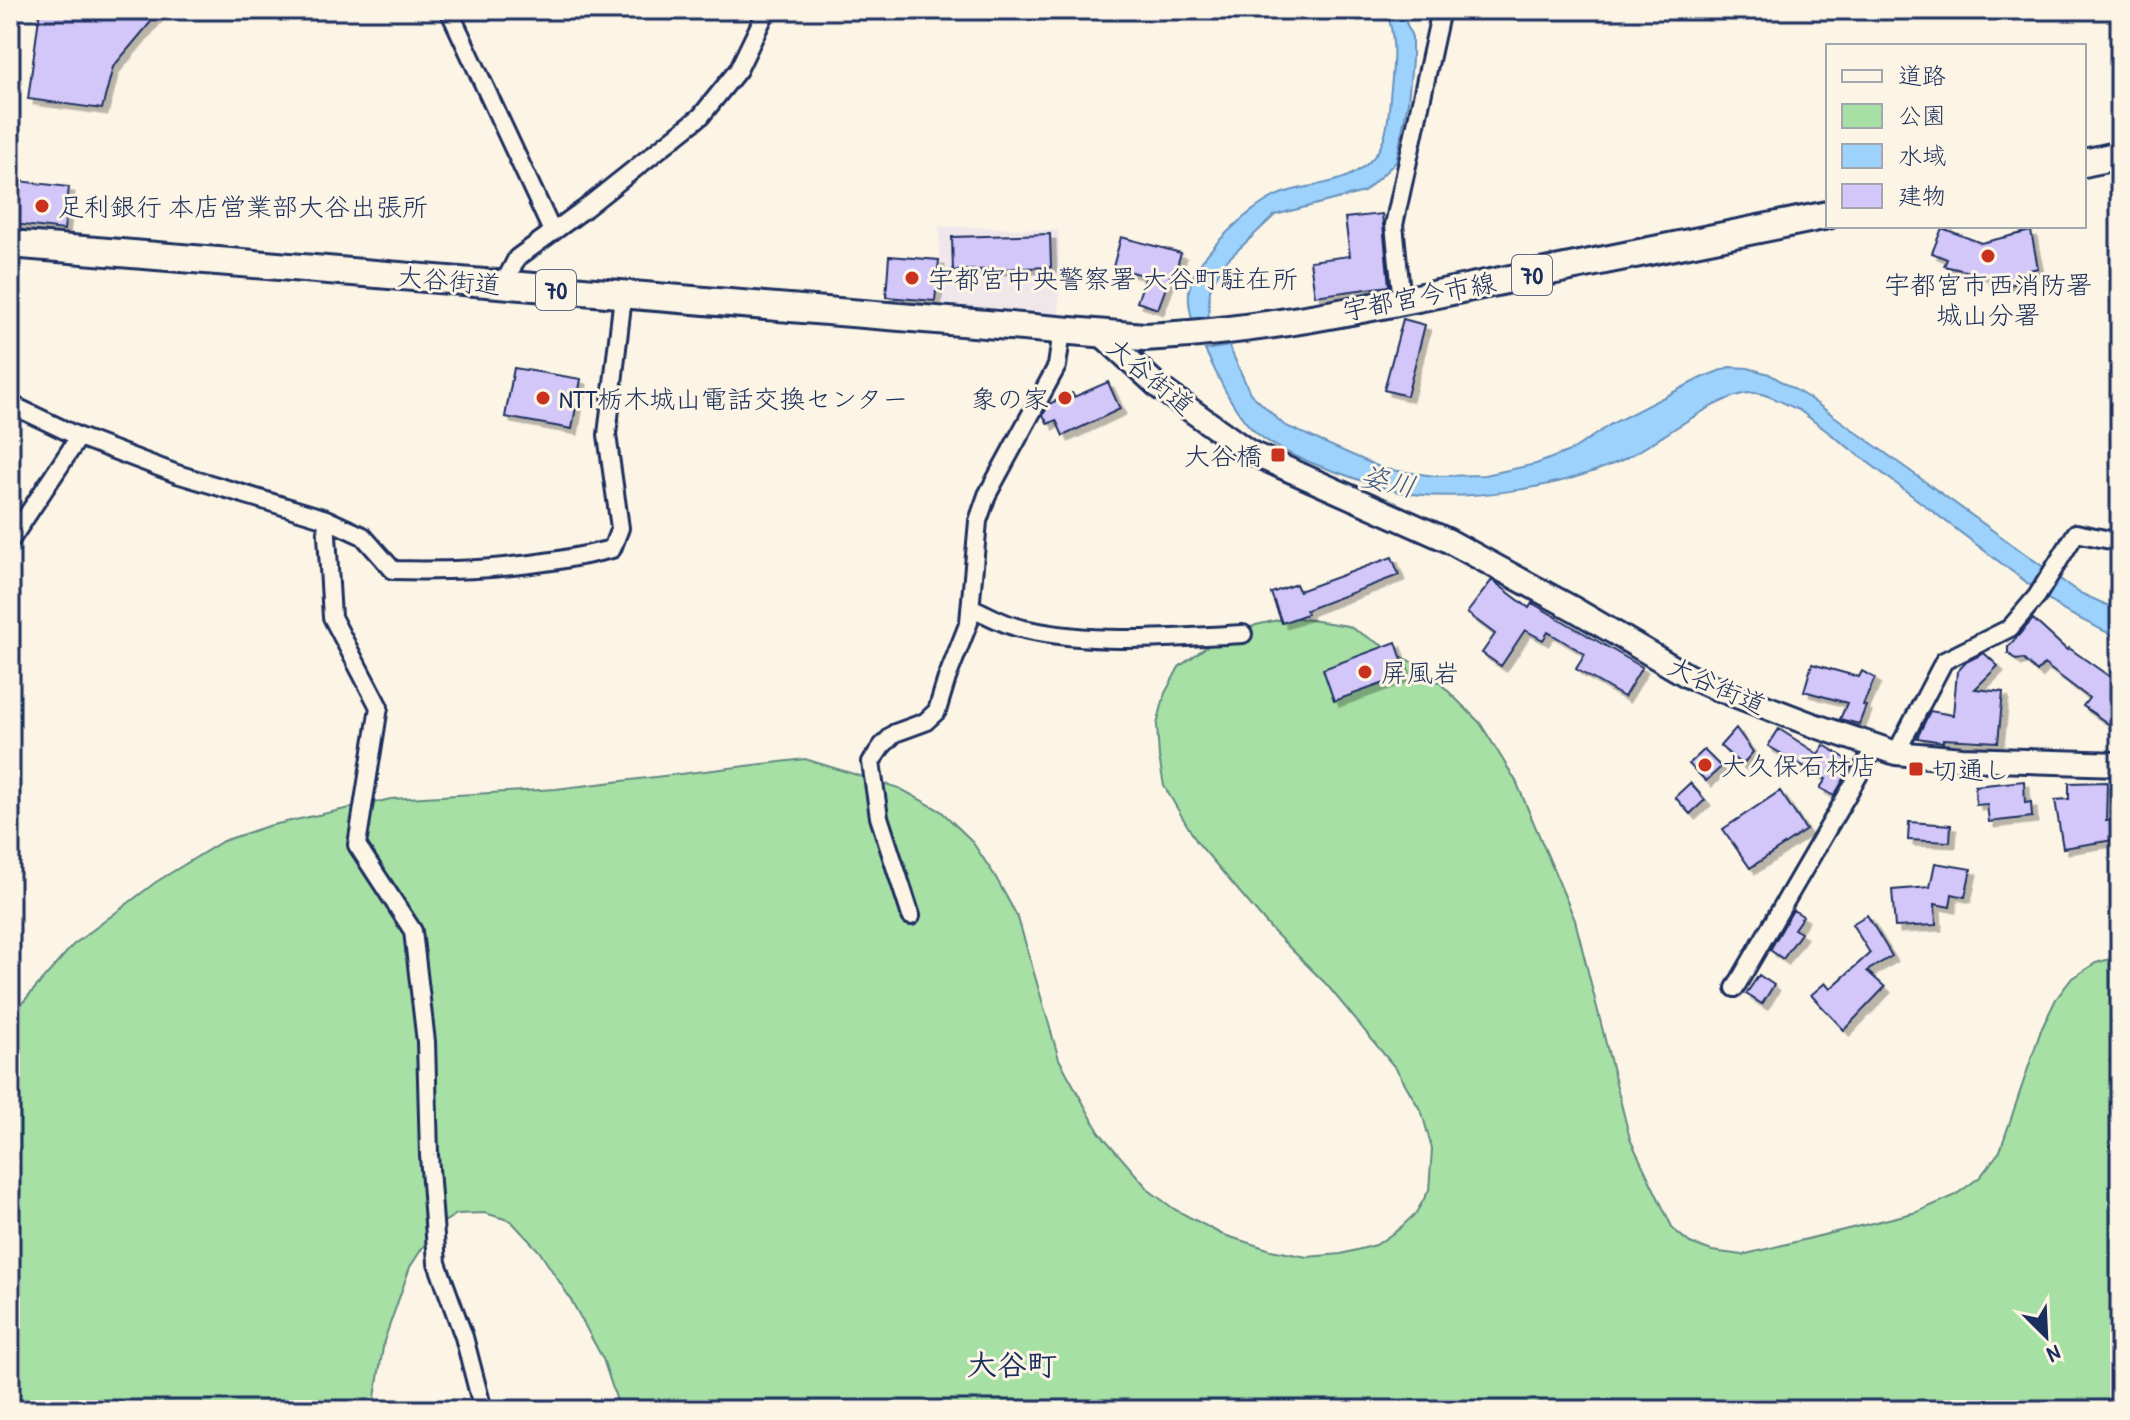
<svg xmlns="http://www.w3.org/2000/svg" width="2130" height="1420" font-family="'Patrick Hand','Klee One',sans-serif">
<defs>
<filter id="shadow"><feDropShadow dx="5.5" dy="5.5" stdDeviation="0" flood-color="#0004"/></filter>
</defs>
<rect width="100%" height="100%" fill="#fcf5e5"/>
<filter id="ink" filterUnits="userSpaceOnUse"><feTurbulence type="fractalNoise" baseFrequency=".0125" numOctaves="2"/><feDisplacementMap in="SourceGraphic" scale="16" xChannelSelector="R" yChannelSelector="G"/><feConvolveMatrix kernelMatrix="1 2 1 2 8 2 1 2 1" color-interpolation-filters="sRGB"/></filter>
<g filter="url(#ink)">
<path fill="#f0e7eb" d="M939 226 1059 230V317L941 309Z"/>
<path fill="#a7e0a5" stroke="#618882" stroke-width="2" d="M1291 617 1348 626 1429 672 1480 723 1516 781 1575 920 1630 1139 1673 1229 1690 1243 1712 1251 1742 1255 1917 1212 1954 1196 1980 1177 2000 1151 2041 1030 2056 999 2072 978 2096 963 2120 956V1410H620L603 1359 570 1298 539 1251 511 1221 485 1213 457 1214 436 1227 410 1267 384 1341 373 1410H10V1017L73 945 156 882 223 841 268 826 391 799 556 789 805 759 899 788 941 811 971 840 995 876 1018 918 1059 1059 1099 1132 1150 1191 1174 1209 1221 1234 1271 1250 1307 1257 1341 1254 1376 1245 1399 1229 1416 1213 1429 1190 1432 1149 1422 1113 1397 1070 1327 985 1271 929 1197 842 1164 786 1159 757 1157 725 1165 693 1179 667 1206 647 1256 625Z"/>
<path fill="#9cd2fb" stroke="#6891bc" stroke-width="2" d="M1386 10H1401L1412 37V60L1408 102 1396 162 1364 192 1275 215 1223 264 1210 290 1208 319 1193 323C1190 311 1187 298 1190 286 1198 254 1253 203 1283 193 1314 183 1350 185 1373 158 1390 138 1388 112 1391 88 1394 60 1396 37 1386 10Z
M1229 346 1250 393 1284 425 1384 469 1435 476 1485 475 1536 464 1572 450 1611 424 1701 378 1729 367 1748 368 1769 374 1809 398 2078 592 2120 611V639L2064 611 1799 410C1786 405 1768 393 1754 393 1720 391 1655 446 1620 461 1562 487 1476 501 1412 494 1386 491 1357 479 1331 470 1305 461 1271 448 1251 428 1231 407 1218 376 1205 350Z"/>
<path fill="#d3c6f9" stroke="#1b2f5e" stroke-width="2" filter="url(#shadow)" d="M40 10H161L113 67 102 109 28 99Z
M19 181 69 187 64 230 14 224Z
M1382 214 1389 286 1315 296 1310 261 1350 256 1345 218Z
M1942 228 1981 243 2031 231 2038 268 2025 271 2026 281 1992 289 1988 276 1944 266 1947 259 1932 253Z
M1050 234 1051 267 953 271 952 237Z
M1121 237 1181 253 1174 275 1171 274 1158 309 1137 302 1146 276 1113 267Z
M889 256 939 260 935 301 886 297Z
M1403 319 1425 325 1407 396 1384 390Z
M514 368 581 379 572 429 505 417Z
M1108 382 1120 409 1063 436 1056 420 1048 424 1043 415 1049 404 1072 393 1074 397Z
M1392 557 1399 575 1306 610 1307 614 1282 623 1271 593 1296 584 1299 591Z
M1492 580 1529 608 1532 603 1642 667 1624 697 1576 669 1585 654 1548 632 1543 640 1525 630 1501 666 1482 653 1495 634 1467 613Z
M2033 619 2067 650 2069 648 2120 684V732L2083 706 2089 698 2044 664 2037 672 2023 659 2016 660 2008 653V647Z
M1396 642 1407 675 1334 701 1323 669Z
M1984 653 1998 666 1975 689 2003 692 1998 742 1943 739V742L1917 738 1930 711 1953 715 1957 672 1966 662Z
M1812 664 1859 677 1862 671 1875 678 1863 705 1866 706 1859 724 1840 719 1847 703 1804 691Z
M1736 728 1753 752 1742 765 1720 746Z
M1779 729 1818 754 1824 745 1853 763 1834 796 1820 788 1826 779 1768 746Z
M1704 750 1721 767 1706 781 1689 764Z
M2024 781 2025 803 2031 802 2032 817 1989 822 1987 804 1976 805 1975 786Z
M2107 782 2106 821 2120 819V839L2063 848 2055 800 2069 799V783Z
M1690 783 1705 800 1690 814 1675 797Z
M1780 791 1806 830 1750 868 1723 829Z
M1909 822 1951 825 1950 842 1908 840Z
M1935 863 1971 869 1965 897 1952 894 1950 907 1935 904 1936 925 1895 927 1892 890 1930 887Z
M1793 910 1803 916 1794 929 1801 933 1783 959 1770 950Z
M1867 915 1892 956 1867 971 1885 987 1844 1030 1811 995 1825 983 1830 989 1870 953 1852 924Z
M1759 975 1774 985 1762 1004 1746 994Z"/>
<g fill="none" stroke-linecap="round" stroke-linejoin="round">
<g stroke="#1b2f5e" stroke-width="22">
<path id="street" d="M449 10 552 231
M503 285 517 258 583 210 701 116 738 70 767 10
M1402 301 1394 225 1441 10
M10 404 79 437 177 474 326 519 363 536 393 570C465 572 541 567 612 549L620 528 607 435 623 296
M326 519 332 617 379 707 357 845 413 931 426 1042 429 1155 437 1263 464 1337 483 1410
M10 541 79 437
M972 608C989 615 1006 626 1024 629 1095 645 1171 638 1243 634
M1896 753 1944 661 2010 628 2037 596 2076 533 2120 542
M911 916 879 817 871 762 882 746 895 733 925 722 937 711 947 678 969 622 978 521 987 495 1057 366 1062 331
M1735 988 1875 747"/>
</g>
<g stroke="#1b2f5e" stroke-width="28">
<path id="secondary" d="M1101 334 1160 388 1249 452 1447 540 1574 609 1688 676 1713 687 1813 725 1896 753 1962 759 2120 764"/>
</g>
<g stroke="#1b2f5e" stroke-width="32">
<path id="primary" d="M2084 163 2120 155
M10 244 1144 337C1257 332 1370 308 1481 285 1597 262 1712 238 1828 215"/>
</g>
<use href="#street" stroke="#fcf5e5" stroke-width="16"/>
<use href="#secondary" stroke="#fcf5e5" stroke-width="22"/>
<use href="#primary" stroke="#fcf5e5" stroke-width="26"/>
</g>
</g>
<g fill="#c8321e" stroke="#fcf5e5" stroke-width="3">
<circle cx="42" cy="206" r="8"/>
<circle cx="1988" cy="256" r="8"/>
<circle cx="912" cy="278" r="8"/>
<circle cx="543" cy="398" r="8"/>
<circle cx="1065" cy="398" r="8"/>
<rect x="1270" y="447" width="16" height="16" rx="4"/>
<circle cx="1365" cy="672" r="8"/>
<circle cx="1705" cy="765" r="8"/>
<rect x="1908" y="761" width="16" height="16" rx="4"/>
</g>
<g text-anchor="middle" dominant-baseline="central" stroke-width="6" stroke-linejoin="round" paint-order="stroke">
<g fill="#fcf5e5" stroke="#5e6a86" stroke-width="2">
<rect x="1512" y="255" width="40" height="40" rx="6"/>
<rect x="536" y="270" width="40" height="40" rx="6"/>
</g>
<g font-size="24" font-weight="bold" fill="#1b2f5e">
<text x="1532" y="275">70</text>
<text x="556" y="290">70</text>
</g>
<g font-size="26" fill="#1b2f5e" stroke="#fcf5e5" text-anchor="start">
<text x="58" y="206">足利銀行 本店営業部大谷出張所</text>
<text x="928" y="278">宇都宮中央警察署 大谷町駐在所</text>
<text x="1988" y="284" text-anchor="middle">宇都宮市西消防署<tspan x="1988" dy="30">城山分署</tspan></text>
<text x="559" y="398">NTT栃木城山電話交換センター</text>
<text x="1049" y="398" text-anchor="end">象の家</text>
<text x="1262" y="455" text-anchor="end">大谷橋</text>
<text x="1381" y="672">屏風岩</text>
<text x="1721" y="765">大久保石材店</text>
<text x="1932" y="769">切通し</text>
</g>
<g font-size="26" fill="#1b2f5e" stroke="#fcf5e5">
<text transform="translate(449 280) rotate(5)">大谷街道</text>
<text transform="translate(1419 296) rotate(-11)">宇都宮今市線</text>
<text transform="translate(1151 376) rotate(40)">大谷街道</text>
<text transform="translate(1717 685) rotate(24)">大谷街道</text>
</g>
<g font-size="28" font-style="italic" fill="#3b5885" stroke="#fcf5e5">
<text transform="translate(1388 481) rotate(13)">姿川</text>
</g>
<g font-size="30" font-weight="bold" fill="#1b2f5e" stroke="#fcf5e5">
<text x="1012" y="1364">大谷町</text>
</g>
</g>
<rect width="2130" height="1420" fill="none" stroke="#fcf5e5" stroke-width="40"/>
<rect x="20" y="20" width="2090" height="1380" fill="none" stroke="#1b2f5e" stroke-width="3" filter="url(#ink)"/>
<rect x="1826" y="44" width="260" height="184" fill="#fcf5e5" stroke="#a2a6af" stroke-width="2"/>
<rect x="1842" y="70" width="40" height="12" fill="#fcf5e5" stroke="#a2a6af" stroke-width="2"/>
<text x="1898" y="84" font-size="24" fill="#1b2f5e">道路</text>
<rect x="1842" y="104" width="40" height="24" fill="#a7e0a5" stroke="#a2a6af" stroke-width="2"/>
<text x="1898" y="124" font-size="24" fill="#1b2f5e">公園</text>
<rect x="1842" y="144" width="40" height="24" fill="#9cd2fb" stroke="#a2a6af" stroke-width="2"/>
<text x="1898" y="164" font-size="24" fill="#1b2f5e">水域</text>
<rect x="1842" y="184" width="40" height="24" fill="#d3c6f9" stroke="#a2a6af" stroke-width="2"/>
<text x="1898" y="204" font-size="24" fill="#1b2f5e">建物</text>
<g transform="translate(2046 1336) rotate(156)" stroke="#fcf5e5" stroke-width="6" paint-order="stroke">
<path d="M0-6L14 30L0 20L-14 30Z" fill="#1b2f5e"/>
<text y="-12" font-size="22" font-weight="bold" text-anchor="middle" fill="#1b2f5e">N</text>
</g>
</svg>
